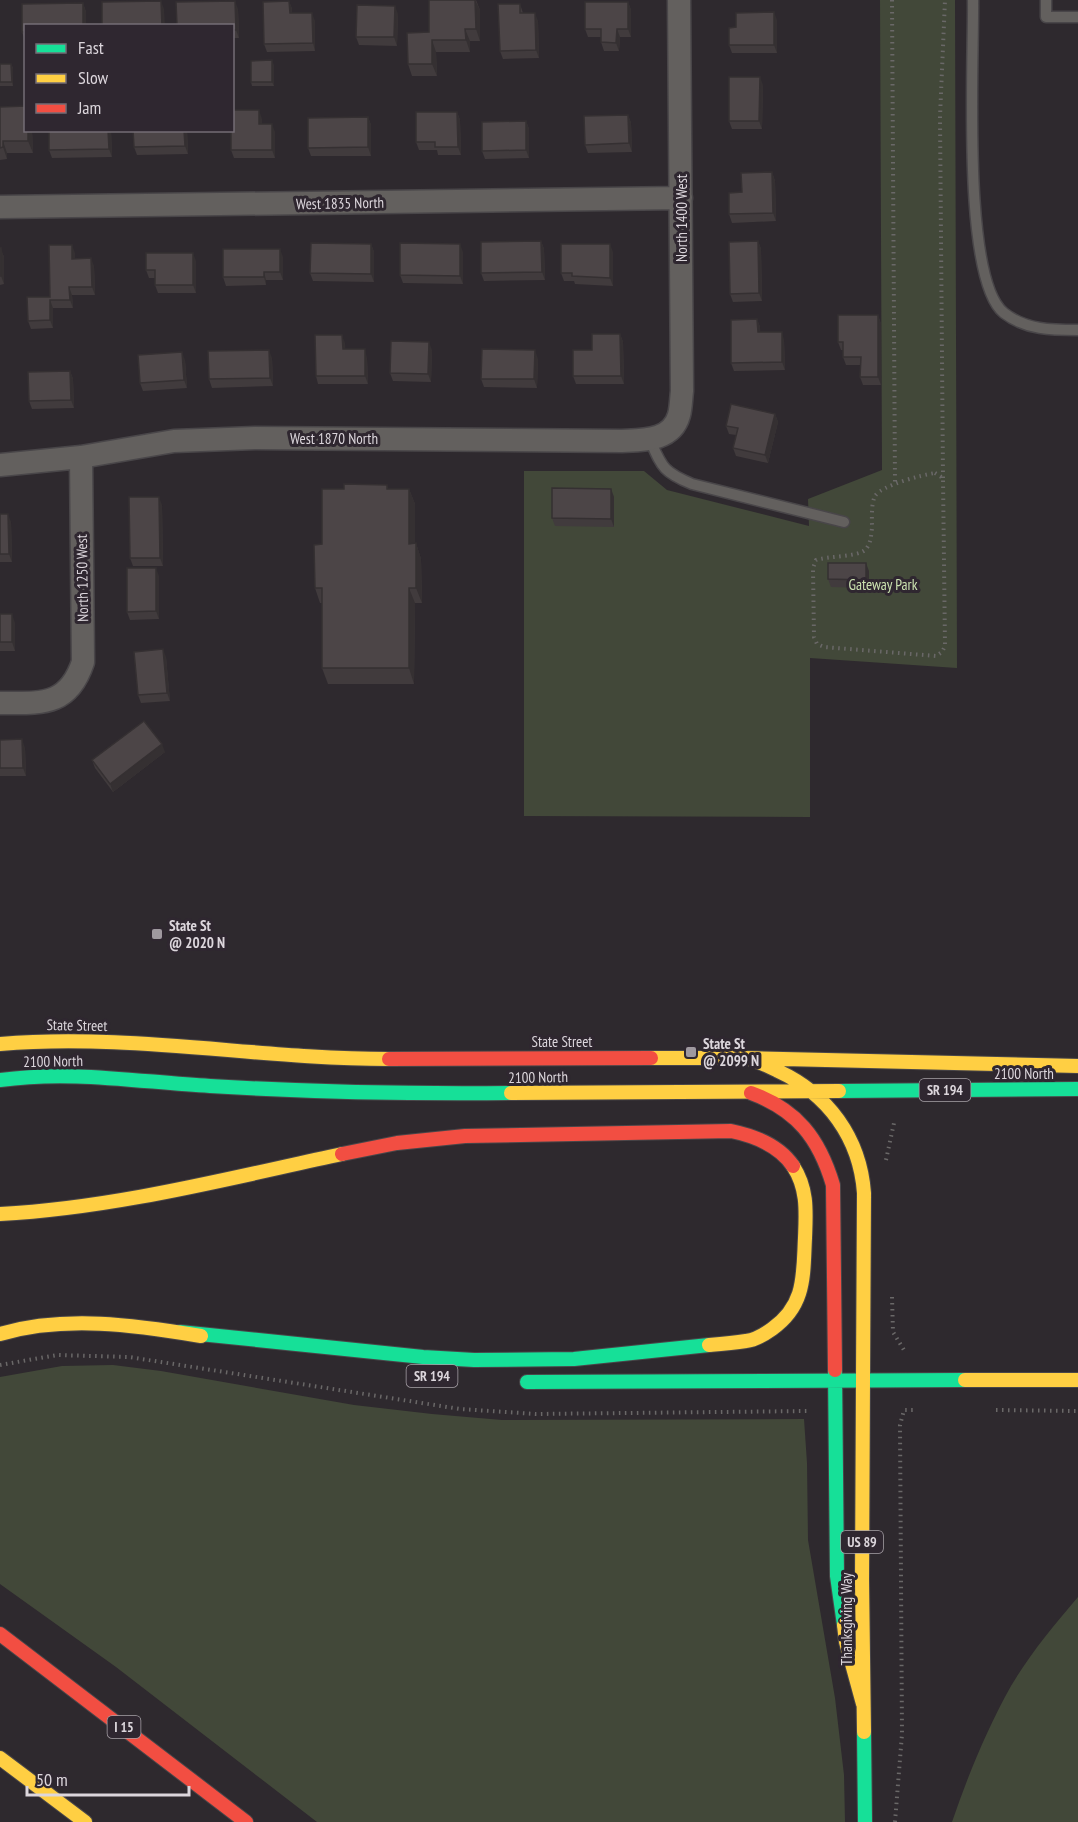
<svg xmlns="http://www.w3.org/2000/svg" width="1078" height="1822" font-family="'PT Sans Narrow',sans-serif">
<rect width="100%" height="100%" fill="#2e292e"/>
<path fill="#424839" d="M880 0H955L957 668 810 658V817L524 816V471H644L667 490 809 526 808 499 882 470Z
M113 1365 161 1371 354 1405 432 1414 502 1420 804 1419 807 1463 808 1540 835 1698 844 1775 845 1822H317L116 1667 0 1584V1377L62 1366Z
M1078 1597V1822H952C968 1775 987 1729 1011 1686 1030 1654 1054 1625 1078 1597Z"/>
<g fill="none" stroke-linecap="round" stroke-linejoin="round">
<g stroke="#494649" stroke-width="13">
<path id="lane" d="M973 0C974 58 961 279 1004 313 1026 330 1052 330 1078 330
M1046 0V17H1078
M650 440C662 467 663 472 692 484L844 522"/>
</g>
<g stroke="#494649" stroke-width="25">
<path id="street" d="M0 207 681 198
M0 465 81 457 174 441 255 438 622 441C643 440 672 441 679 415 681 408 681 399 682 391L679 0
M0 703C41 703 68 707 83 662L81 457"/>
</g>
<g stroke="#494649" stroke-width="16">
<path id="fast" d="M0 1080C71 1070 139 1082 210 1086 310 1092 411 1094 511 1093
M839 1091 1078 1089
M180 1332 423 1357 474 1360 574 1359 709 1345
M835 1370 837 1576 844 1625
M527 1382 965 1380
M864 1732 865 1822"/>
</g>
<g stroke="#494649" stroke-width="16">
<path id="slow" d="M0 1044C130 1033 259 1059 389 1059
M651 1058C673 1058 695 1058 716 1058 725 1058 735 1057 744 1058 755 1059 768 1066 778 1071 828 1094 860 1138 864 1193L863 1380
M745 1058 1078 1066
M511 1093 839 1091
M0 1214C115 1208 230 1178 342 1154
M0 1334C65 1315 135 1325 201 1336
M709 1345C722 1344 734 1343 746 1341 755 1340 765 1334 772 1329 806 1305 803 1275 805 1238 806 1212 808 1189 793 1166
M863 1380 862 1580 864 1732
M965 1380H1078
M844 1625 846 1642 863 1704
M0 1758 85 1822"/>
</g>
<g stroke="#494649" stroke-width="16">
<path id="jam" d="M389 1059 651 1058
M751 1093C797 1110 819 1138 833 1185L835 1370
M342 1154 397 1143 465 1136 731 1131C755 1136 779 1145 793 1166
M0 1634 246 1822"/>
</g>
<path stroke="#6a6868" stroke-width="4" stroke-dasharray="1.5 4.5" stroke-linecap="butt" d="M892 0 895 485
M935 473 943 478 945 646 942 652 936 656 824 647 817 644 814 637 813 568 816 560C828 556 857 557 865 550 871 544 871 536 872 528 872 519 871 504 875 496 882 485 922 475 935 473Z
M943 478 940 117 945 0
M886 1160 894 1123
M892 1297 893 1332 904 1350
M0 1365 57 1355 129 1357 460 1409 536 1414 810 1411
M996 1410 1078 1411
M895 1822 902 1734 900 1425 904 1410H914"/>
<use href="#lane" stroke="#63605e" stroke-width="10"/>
<use href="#street" stroke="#63605e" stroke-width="22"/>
<use href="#fast" stroke="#16e098" stroke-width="14"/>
<use href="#slow" stroke="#ffcf43" stroke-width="14"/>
<use href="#jam" stroke="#f24e42" stroke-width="14"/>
</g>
<path fill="#413b3d" d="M429 0H476L480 10V41H470V52H436L437 76H412L408 64 429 32Z
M289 1 292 9V13L315 21V51L267 52 264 44Z
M628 2 631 10V37H620L619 51H604L601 42V37H588L585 29Z
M83 3 86 12V26H26L25 40 22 32V4Z
M520 4 523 13 538 21 539 58 503 59 500 51Z
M238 9 239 38H232V26Z
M398 14 397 46 359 45 356 37Z
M777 20V53H732L729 45 736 27Z
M0 64H11L13 68V86H0Z
M274 65V86H252L251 82Z
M763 85 762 129H732L729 121Z
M0 107 26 130H32L33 153H7V159L0 160Z
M457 112 460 120 461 155H438L437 150H419L416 142Z
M628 115 631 123 632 152 588 153 585 145Z
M368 117 371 125V156H311L308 148Z
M262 119V124L275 132V158H234L231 150Z
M526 121 529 129V158L485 159 482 151Z
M111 130 112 157 52 158 49 150Z
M187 130 188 154 137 155 134 147Z
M772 172 775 181 776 221 732 223 729 214 742 192Z
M541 241 544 249 545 280 484 281 481 273Z
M758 241 761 249 762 301 733 302 730 294Z
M371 244 374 252V282L313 281 310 273Z
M0 248 4 257V284L0 285Z
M463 252V284L403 283 400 275Z
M613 252V286L575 284 574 281H564L561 273Z
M75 253V259L94 266 95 295H72L73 308H53V328L31 329 28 321 50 297Z
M283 257V280H266V285L226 286 223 277Z
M196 261V293H158L155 285V278H149L146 270Z
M878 315 881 324V385H863L860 377 861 365H846L843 357V350H841L838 342Z
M757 319 760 327V332L784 340 785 370 734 371 731 363Z
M620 334 623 342 624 384H576L573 376Z
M345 343V349L367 358 368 384H318L316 376Z
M432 350 431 382 393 381 390 373Z
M272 358 273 386 212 388 209 379Z
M538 359 537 388 484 387 481 379Z
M185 360 187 388 143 391 140 383Z
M70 371 73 379 74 408 32 409 29 401Z
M775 414 778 422 768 463 736 456 733 448 736 435 729 434 726 426Z
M387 485 388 489H409L415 504V544L416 543 421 559 422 603H415L414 684H328L322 668V603H320L315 588 322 544 344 489Z
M611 489 614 497V527L555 526 552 518Z
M162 505 163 566H133L130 558Z
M0 514 11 522 12 562H0Z
M869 571V588L831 587 828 579Z
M159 576V619L130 620 127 612Z
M0 614 15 623V651H0Z
M166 657 170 701 141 703 138 695Z
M0 740 25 748 26 776H0Z
M165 752 113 792 95 768 92 760Z"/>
<path fill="#353032" d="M475 0 480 10V41L476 29Z
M161 1 164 9 165 26H162Z
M235 1 238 9 239 38 236 30Z
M289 1 292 9V22L290 13Z
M628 2 631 10V37L628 29Z
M83 3 86 12V26H83Z
M395 6 398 14 397 46 394 37Z
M774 12 777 20V53L774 45Z
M312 13 315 21V51L313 43Z
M535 13 538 21 539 58 536 50Z
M465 29 470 41V52L466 40Z
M617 29 620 37 619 51 616 43Z
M432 40 436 52 437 76 432 64Z
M272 60 274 65V86L272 82Z
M11 64 13 68V86L12 82Z
M760 77 763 85 762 129 759 121Z
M259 110 262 119V132L259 124Z
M457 112 460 120 461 155 458 147Z
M628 115 631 123 632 152 629 143Z
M368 117 371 125V156L368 147Z
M526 121 529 129V158L526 150Z
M272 124 275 132V158L272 150Z
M28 130H32L33 153 28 141Z
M108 130H111L112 157 109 149Z
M184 130H187L188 154 185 146Z
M3 141 7 153V159L3 147Z
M772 172 775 181 776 221 773 213Z
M541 241 544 249 545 280 542 272Z
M758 241 761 249 762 301 759 293Z
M371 244 374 252V282L371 274Z
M460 244 463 252V284L460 276Z
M610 244 613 252V286L610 278Z
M72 245 75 253V267L72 259Z
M1 248 4 257V284L1 276Z
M280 249 283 257V280L280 272Z
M193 253 196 261V293L193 285Z
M91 258 94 266 95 295 92 287Z
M264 272 266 280V285L264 277Z
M69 287 72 295 73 308 70 300Z
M50 300 53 308V328L50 320Z
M878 315 881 324V385L878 377Z
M757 319 760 327 761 340 758 332Z
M782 332 784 340 785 370 782 362Z
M620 334 623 342 624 384 621 376Z
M342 335 345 343 346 358 343 349Z
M429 342 432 350 431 382 428 374Z
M365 349 367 358 368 384 365 376Z
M269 350 272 358 273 386 270 378Z
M535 350 538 359 537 388 534 379Z
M182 352 185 360 187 388 184 380Z
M70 371 73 379 74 408 71 400Z
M775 414 778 422 768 463 765 455Z
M409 489 415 504V560L409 544Z
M611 489 614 497V527L611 519Z
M159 497 162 505 163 566 160 558Z
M8 514 11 522 12 562 9 554Z
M416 543 421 559 422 603 416 588Z
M866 563 869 571V588L866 580Z
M156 568 159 576V619L156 611Z
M409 588 415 603 414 684 409 668Z
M12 614 15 623V651L12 642Z
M163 649 166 657 170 701 167 693Z
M22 739 25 748 26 776 23 768Z
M162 744 165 752 113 792 110 784Z"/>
<path fill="#4c4547" stroke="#353032" stroke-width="1.5" d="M429 0H475L476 29H465L466 40H432V64H408L407 33 429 32Z
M161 1 162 26H102V2Z
M235 1 236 30H232V26H177L176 2Z
M289 1 290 13H312L313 43 264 44 263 2Z
M585 2H628V29H617L616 43 601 42V29H585Z
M83 3V26H26V32H22V4Z
M498 4H520V13H535L536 50 500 51Z
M357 5 395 6 394 37H356Z
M774 12V45H729V28L736 27V13Z
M272 60V82H251V61Z
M0 64H11L12 82H0Z
M729 77H760L759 121H729Z
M26 106V130H28V141H3V147L0 148V107Z
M232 110H259V124H272V150H231V130H232Z
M416 112H457L458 147H435V142H416Z
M628 115 629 143 585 145 584 116Z
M368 117V147L308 148V118Z
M526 121V150L482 151V122Z
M49 130H108L109 149 49 150Z
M133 130H184L185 146 134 147Z
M772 172 773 213 729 214V193L742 192 741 173Z
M541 241 542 272 481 273V242Z
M758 241 759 293 730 294 729 242Z
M311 243 371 244V274L310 273Z
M400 243 460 244V276L400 275Z
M561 244H610V278L572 276V273H561Z
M49 245H72V259L91 258 92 287H69L70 300H50V320L28 321 27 297H50Z
M0 248H1V276H0Z
M223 249H280V272H264V277H223Z
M146 253H193V285H155V270H146Z
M838 315H878V377H860L861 357H843V342H838Z
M757 319 758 332H782V362L731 363V320Z
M592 334H620L621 376H573V350H592Z
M315 335H342L343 349H365V376H316Z
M391 341 429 342 428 374 390 373Z
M482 349 535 350 534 379H481Z
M269 350 270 378 209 379 208 351Z
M182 352 184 380 140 383 138 355Z
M70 371 71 400 29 401 28 372Z
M731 404 775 414 765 455 733 448 738 428 726 426Z
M344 484 387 485V489H409V544L416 543V588H409V668H322V588H315L314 545 322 544V489H344Z
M552 488 611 489V519L552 518Z
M129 497H159L160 558H130Z
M0 514H8L9 554H0Z
M828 563H866V580L828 579Z
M127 568H156V611L127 612Z
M0 614H12V642H0Z
M163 649 167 693 138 695 134 652Z
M144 721 162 744 110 784 92 760Z
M22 739 23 768H0V740Z"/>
<g fill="#9f999f" stroke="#2f2730" stroke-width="2">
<rect x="151" y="928" width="12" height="12" rx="3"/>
<rect x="685" y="1046" width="12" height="12" rx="3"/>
</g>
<g text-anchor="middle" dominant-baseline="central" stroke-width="6" stroke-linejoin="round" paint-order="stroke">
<g fill="#2f2730" stroke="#a8a2a8" stroke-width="1.5">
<rect x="919.5" y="1079" width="51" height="22" rx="4.5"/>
<rect x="406.5" y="1365" width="51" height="22" rx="4.5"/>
<rect x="841" y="1531" width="42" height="22" rx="4.5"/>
<rect x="107.5" y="1716" width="33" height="22" rx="4.5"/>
</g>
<g font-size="14" font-weight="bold" fill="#dcd6dc">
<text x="945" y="1090">SR 194</text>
<text x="432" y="1376">SR 194</text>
<text x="862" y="1542">US 89</text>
<text x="124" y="1727">I 15</text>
</g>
<g font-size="15" fill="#dcd6dc" stroke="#2f2730">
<text transform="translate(340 203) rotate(-1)">West 1835 North</text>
<text transform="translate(681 218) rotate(-90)">North 1400 West</text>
<text x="334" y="438">West 1870 North</text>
<text transform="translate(82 578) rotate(-91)">North 1250 West</text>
<text transform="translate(77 1025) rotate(1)">State Street</text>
<text x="562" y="1041">State Street</text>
<text transform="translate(53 1061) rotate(-1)">2100 North</text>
<text x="1024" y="1073">2100 North</text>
<text transform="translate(538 1077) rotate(-1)">2100 North</text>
<text transform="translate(846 1619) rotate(-90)">Thanksgiving Way</text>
</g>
<g font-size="15" fill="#cbe2b0" stroke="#2f2730">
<text x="883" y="584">Gateway Park</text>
</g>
<g font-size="15" font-weight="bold" fill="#dcd6dc" stroke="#2f2730" text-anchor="start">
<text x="169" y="925">State St<tspan x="169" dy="17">@ 2020 N</tspan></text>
<text x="703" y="1043">State St<tspan x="703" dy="17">@ 2099 N</tspan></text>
</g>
</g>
<rect x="24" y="24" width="210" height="108" fill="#2f2730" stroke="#746d75" stroke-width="1.5"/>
<rect x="36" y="44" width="30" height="9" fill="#16e098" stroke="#746d75" stroke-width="1.5"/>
<text x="78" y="54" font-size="18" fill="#dcd6dc">Fast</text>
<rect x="36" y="74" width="30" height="9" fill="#ffcf43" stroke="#746d75" stroke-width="1.5"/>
<text x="78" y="84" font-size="18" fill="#dcd6dc">Slow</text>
<rect x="36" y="104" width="30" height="9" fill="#f24e42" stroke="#746d75" stroke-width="1.5"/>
<text x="78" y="114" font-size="18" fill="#dcd6dc">Jam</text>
<path d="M27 1786v9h162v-9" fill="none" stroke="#dcd6dc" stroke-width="3"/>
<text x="36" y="1786" font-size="18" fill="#dcd6dc" stroke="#2f2730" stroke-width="4.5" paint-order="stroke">50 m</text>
</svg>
